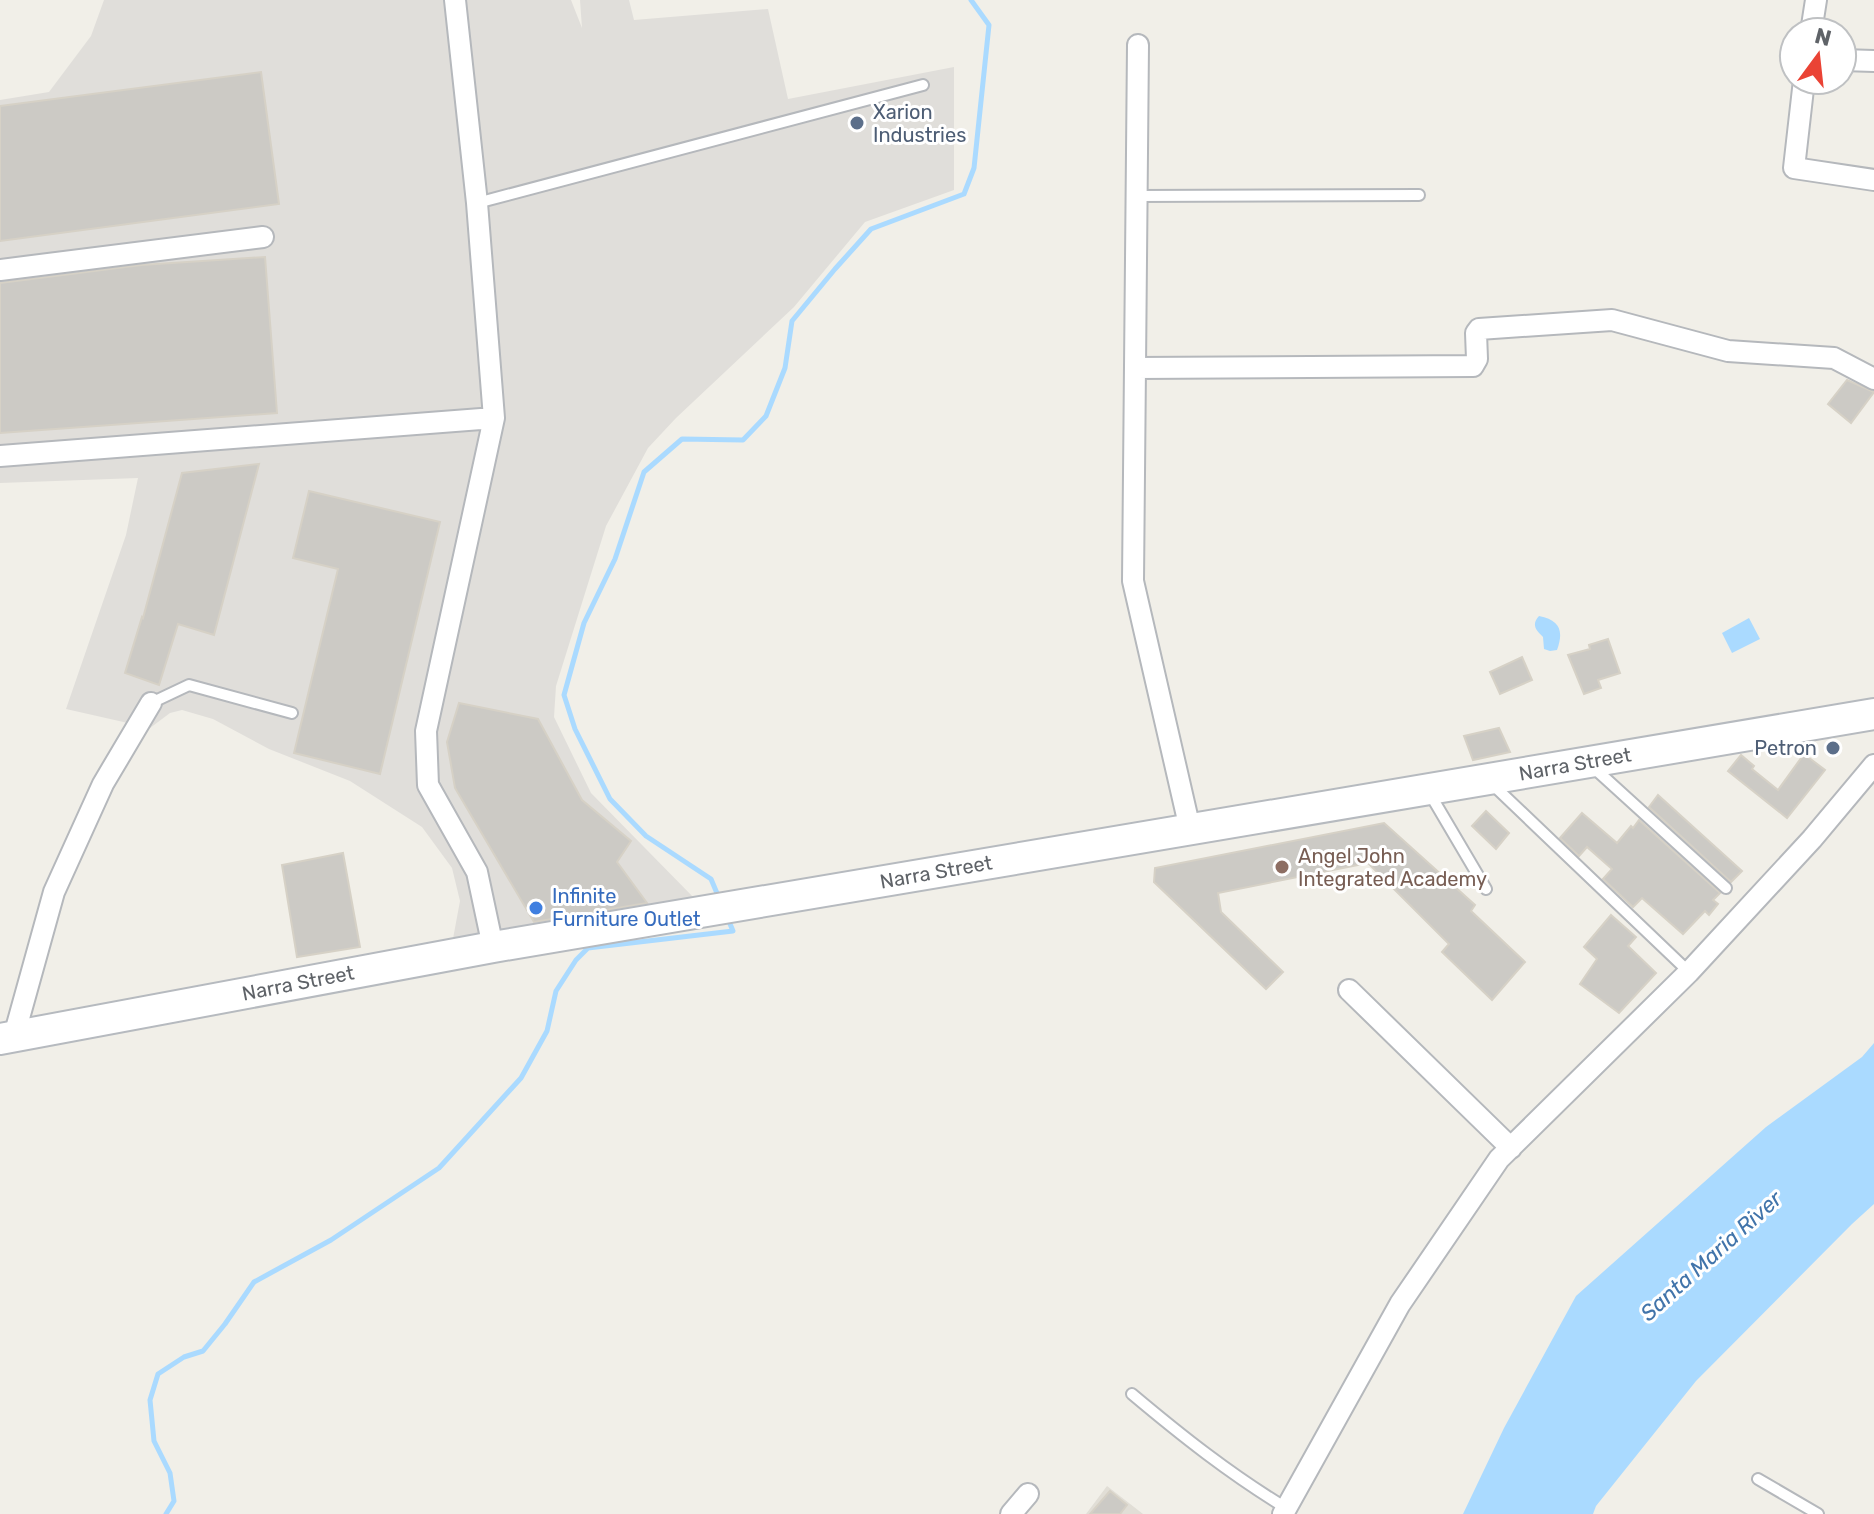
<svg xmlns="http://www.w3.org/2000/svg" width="1874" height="1514" font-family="Rubik,sans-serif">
<rect width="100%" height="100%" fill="#f1efe8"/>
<path fill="#e0deda" d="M104 0H571L582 28 580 0H629L634 20 768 9 788 99 954 67V190L865 222 794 307 676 418 648 448 606 526 556 686 554 717 591 793 697 901 452 944 460 901 452 868 422 827 350 781 269 749 213 719 182 710 170 713 150 728 66 709 126 535 138 478 0 483V100L49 92 91 36Z"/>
<path fill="#e1ded6" d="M1107 1486 1143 1514H1086Z"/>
<path fill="#aadaff" d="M1539 616C1560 620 1564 631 1557 650L1550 651 1544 649 1543 637C1536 630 1531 625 1539 616Z
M1749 618 1760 639 1732 653 1722 633Z
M1874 1043V1204L1852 1224 1696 1381 1596 1506 1593 1514H1463L1504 1428 1576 1296 1766 1127 1862 1057Z"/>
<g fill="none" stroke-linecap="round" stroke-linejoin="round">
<path stroke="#aadaff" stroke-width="5" d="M719 898 711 879 646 836 610 799 575 729 564 695 584 623 615 559 644 472 682 439 743 440 766 416 785 368 792 321 835 269 871 229 964 194 974 168 989 25 971 0
M166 1514 174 1501 170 1473 154 1441 150 1400 158 1374 184 1357 203 1351 225 1324 254 1282 331 1240 439 1168 521 1078 547 1031 556 991 576 960 588 948 733 931 728 919"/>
</g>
<path fill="#cccac5" stroke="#d6d1c6" stroke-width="2" d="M261 72 279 204 0 241V106Z
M265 257 277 413 0 433V283L141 265Z
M1847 380 1874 392 1851 423 1828 404Z
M259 464 214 635 178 624 159 685 125 673 142 617 143 618 182 473Z
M309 491 440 522 380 774 294 753 338 569 293 558Z
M1608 639 1620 673 1598 680 1601 688 1584 694 1568 655 1590 649 1589 645Z
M1522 657 1532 680 1500 694 1490 672Z
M459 703 538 719 582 800 631 841 617 862 647 903 534 922 455 788 447 742Z
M1499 728 1510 752 1473 760 1464 736Z
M1804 754 1825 770 1787 818 1728 771 1741 755 1754 766 1752 769 1778 790Z
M1658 795 1742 871 1731 882 1649 807Z
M1486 811 1509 833 1496 849 1472 826Z
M1582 813 1617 843 1631 826 1633 828 1639 820 1720 893 1713 900 1718 904 1709 915 1705 911 1683 934 1642 898 1633 907 1603 879 1612 869 1587 847 1579 856 1560 838Z
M1384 823 1475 905 1471 911 1525 962 1492 1000 1442 952 1449 944 1368 863 1218 893 1221 912 1283 972 1266 989 1154 882 1155 868Z
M343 853 360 947 297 957 282 865Z
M1611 915 1636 937 1628 946 1656 973 1619 1013 1580 984 1597 959 1584 947Z
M1110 1491 1127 1505 1120 1514H1090Z"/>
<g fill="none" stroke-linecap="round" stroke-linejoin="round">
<g stroke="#b5b8bc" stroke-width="14">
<path id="lane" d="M1137 196 1419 195
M477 203 923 85
M151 703 189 685 292 713
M1594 768 1726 888
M1491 783 1689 972
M1430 794 1486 889
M1132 1394C1182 1436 1230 1474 1286 1508
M1758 1479 1818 1514"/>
</g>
<g stroke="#b5b8bc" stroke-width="24">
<path id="street" d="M455 0 477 203 494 418 426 731 428 785 477 872 493 947
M1811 32 1816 0
M1138 45 1133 581 1190 829
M1842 60 1874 61
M1804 80 1794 168 1874 180
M0 270 263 237
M1135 368 1473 366 1477 359 1476 333 1479 329 1612 320 1728 351 1834 358 1874 379
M0 456 494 418
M1349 990 1511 1148
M14 1036 54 892 103 784 151 703
M1011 1514 1028 1494
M1283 1514 1400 1304 1499 1159 1689 972 1812 839 1874 765"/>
</g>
<g stroke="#b6babf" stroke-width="34">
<path id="secondary" d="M0 1039 493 947 1874 714"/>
</g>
<use href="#lane" stroke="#fff" stroke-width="10"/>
<use href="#street" stroke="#fff" stroke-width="20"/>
<use href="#secondary" stroke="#fff" stroke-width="30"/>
</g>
<g fill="#5c6f8a" stroke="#fff" stroke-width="3">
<circle cx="857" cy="123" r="8"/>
<circle cx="1833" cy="748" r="8"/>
</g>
<circle fill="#8d6e63" stroke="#fff" stroke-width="3" cx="1282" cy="867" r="8"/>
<circle fill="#3f7fe0" stroke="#fff" stroke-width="3" cx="536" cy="908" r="8"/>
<g text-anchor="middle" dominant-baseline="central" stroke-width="6" stroke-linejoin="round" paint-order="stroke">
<g font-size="20" fill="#4e5e75" stroke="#fff" text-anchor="start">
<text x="873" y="112">Xarion<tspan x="873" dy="23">Industries</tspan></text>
<text x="1817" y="748" text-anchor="end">Petron</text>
</g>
<g font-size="20" fill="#5f6368" stroke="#fff">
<text transform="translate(1575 764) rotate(-10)">Narra Street</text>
<text transform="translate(936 872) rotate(-10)">Narra Street</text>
<text transform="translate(298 983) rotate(-11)">Narra Street</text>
</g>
<g font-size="20" fill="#785e54" stroke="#fff" text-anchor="start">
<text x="1298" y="856">Angel John<tspan x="1298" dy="23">Integrated Academy</tspan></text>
</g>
<g font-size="20" fill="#366cbe" stroke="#fff" text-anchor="start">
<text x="552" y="896">Infinite<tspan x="552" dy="23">Furniture Outlet</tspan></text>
</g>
<g font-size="22" font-style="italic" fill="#4174aa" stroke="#fff">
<text transform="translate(1711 1256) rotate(-42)">Santa Maria River</text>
</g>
</g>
<g transform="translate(1818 56) rotate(15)"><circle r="38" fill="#ffffff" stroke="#bfc1c3" stroke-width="2"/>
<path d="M0-6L14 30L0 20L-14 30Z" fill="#ea4335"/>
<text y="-12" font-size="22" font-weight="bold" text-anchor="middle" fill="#5f6368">N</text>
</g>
</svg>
